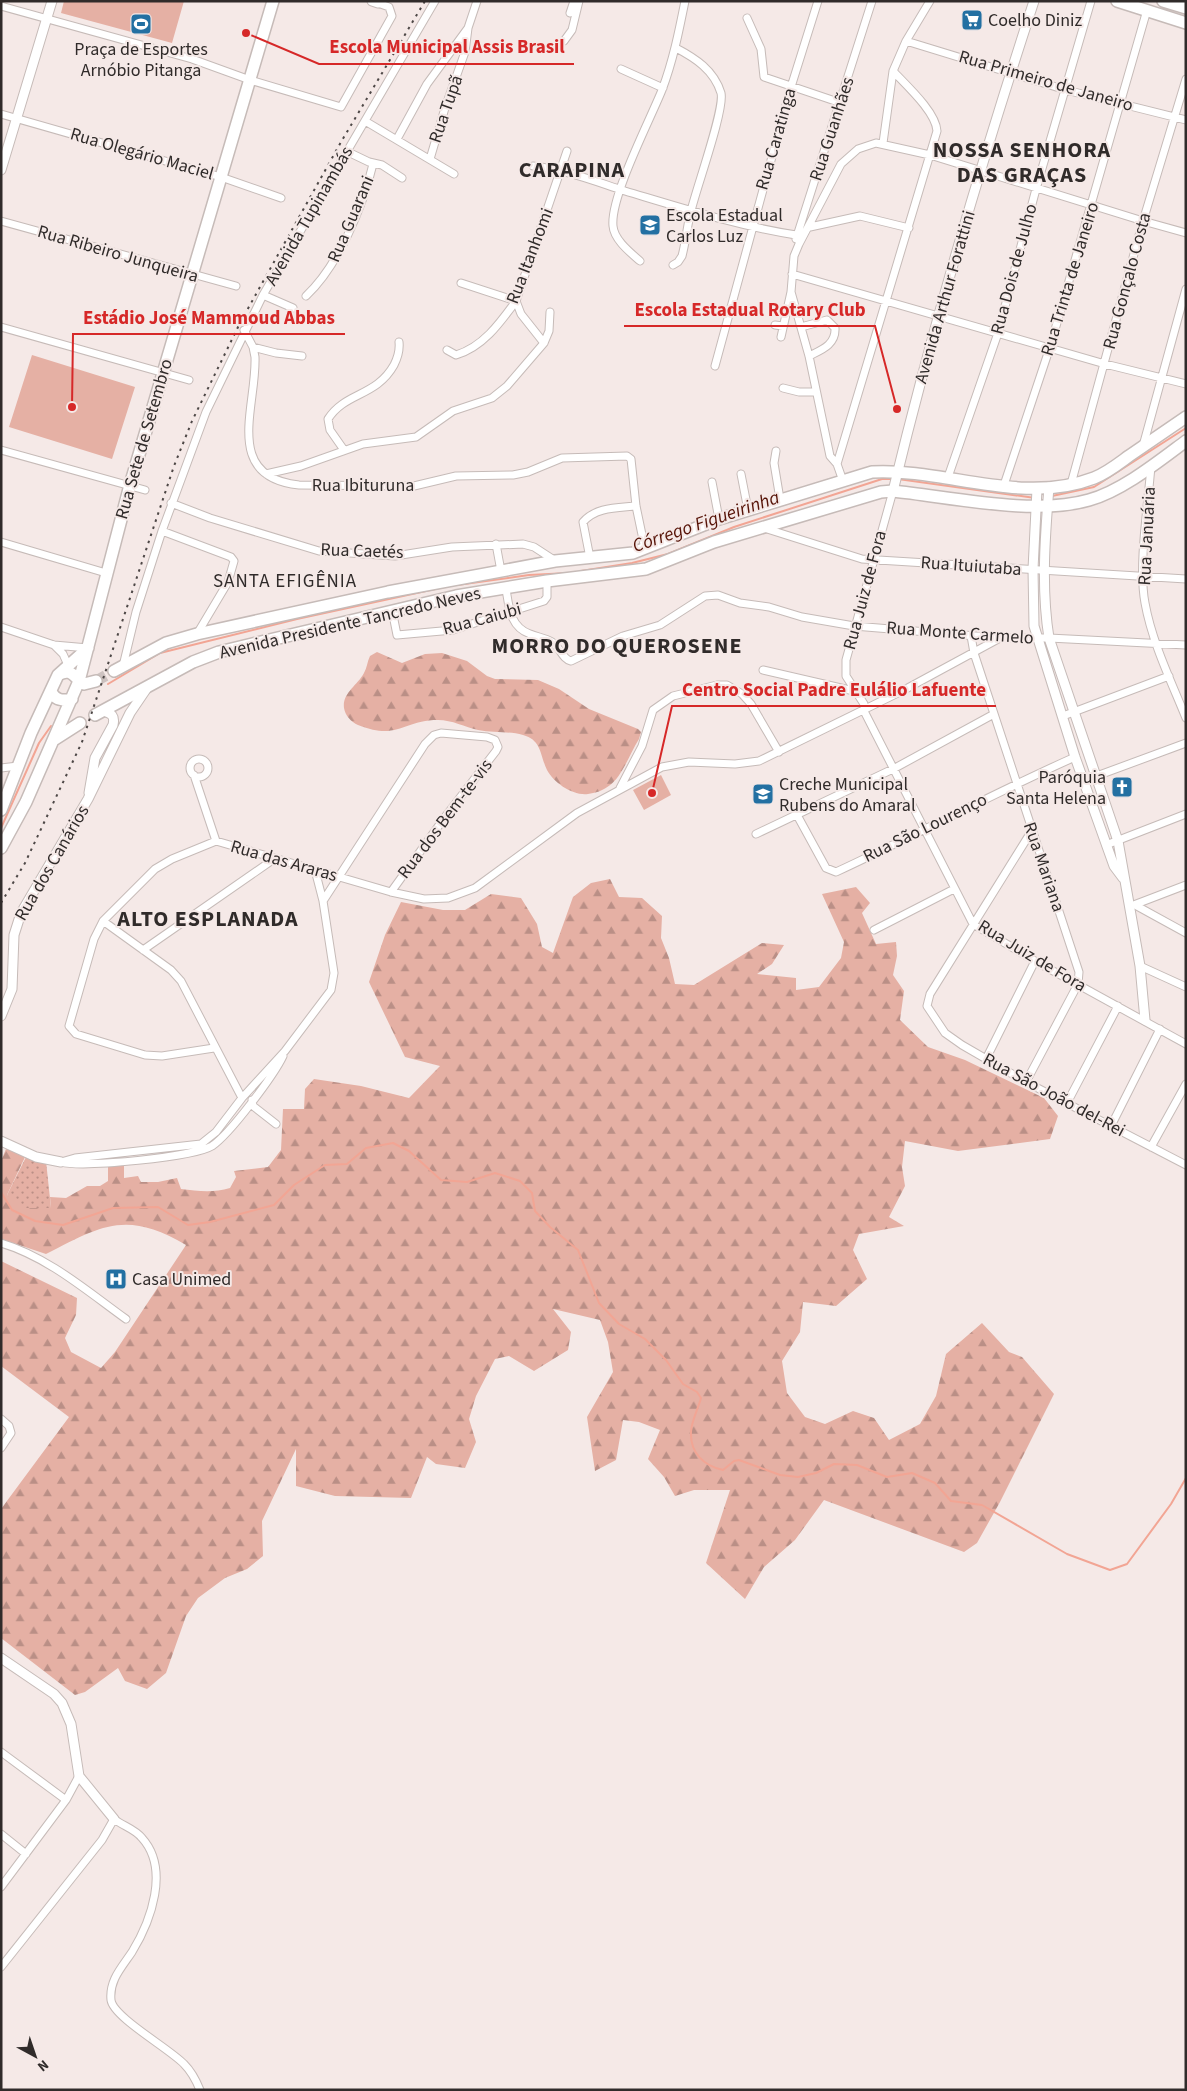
<svg xmlns="http://www.w3.org/2000/svg" width="1187" height="2091" font-family="'Source Sans 3',sans-serif">
<defs>
<pattern id="forest-firs" width="22" height="20" patternUnits="userSpaceOnUse" patternTransform="scale(1.25)"><rect width="22" height="20" fill="#e5b0a4"/><path d="M5 1l3.5 6h-7zM16 11l3.5 6h-7z" fill="#ba8f86"/></pattern>
<pattern id="park-dots" width="8" height="8" patternUnits="userSpaceOnUse" patternTransform="scale(1.25)"><rect width="8" height="8" fill="#e5b0a4"/><path d="M2 2h.1M6 6h.1" fill="none" stroke="#ba8f86" stroke-width="1.8" stroke-linecap="round"/></pattern>
</defs>
<rect width="100%" height="100%" fill="#f5e9e7"/>
<path fill="#e5b0a4" d="M64 1H184L172 43 61 13Z
M32 355 135 387 112 459 9 427Z
M661 775 671 795 644 810 633 790Z"/>
<path fill="url(#forest-firs)" d="M377 652 402 663 425 654 442 653 467 661 487 676 495 679 538 680 559 689 589 709 638 729 641 732 639 739C624 763 620 790 588 794 573 796 554 783 547 770 540 756 542 740 523 735 509 731 493 733 478 730 465 727 452 720 438 720 403 720 398 741 358 725 351 722 345 715 344 708 342 693 357 686 364 673 367 668 367 662 370 656Z
M610 879 619 897 642 898 662 916 661 938 669 958 675 984 694 985 762 943 784 945 772 964 757 974 796 978V990L819 987 841 958 844 942 822 894 856 887 870 903 862 913 876 944 896 942 897 956 893 975 904 991 900 1020 928 1047 965 1060 1044 1098 1058 1116 1050 1139 958 1151 905 1141 902 1167 905 1186 889 1217 904 1226 859 1234 853 1250 867 1279 836 1306 803 1302 800 1332 782 1361 787 1393 805 1417 825 1424 853 1411 874 1418 889 1440 920 1424 936 1396 946 1354 982 1323 1009 1352 1022 1357 1054 1394 1000 1502 977 1543 964 1552 824 1500 795 1540 764 1567 745 1599 706 1563 730 1490H694L675 1496 664 1477 648 1459 660 1430 639 1422 623 1420 616 1460 595 1471 587 1417 613 1372 608 1342 600 1320 553 1309 571 1332 568 1350 534 1371 509 1356 495 1359 476 1396 469 1419 476 1442 465 1468 436 1464 427 1457 411 1498 335 1496 296 1486V1449L262 1521 263 1556 247 1569 225 1578 198 1598 186 1616 166 1673 147 1689 125 1681 118 1668 85 1692 75 1695 1 1638V1509L69 1417 1 1366V1261L77 1298 76 1315 65 1338 71 1352 101 1368 115 1352 186 1245C127 1210 102 1225 46 1254L1 1239V1161L6 1149 26 1155 7 1195 51 1208 50 1197 66 1198 87 1186H100L108 1181V1166L124 1163V1178L138 1176 141 1182H158L177 1178 181 1189C198 1191 213 1193 230 1188L236 1177 234 1171 268 1167 281 1150 283 1109H304L305 1089 314 1079 361 1086 409 1098 440 1066 405 1057 369 982 385 935 401 902 443 910H465L491 894 521 898 537 924 542 947 553 953 573 897 591 883Z"/>
<path fill="url(#park-dots)" d="M27 1155 46 1161 51 1208H22L7 1195Z"/>
<g fill="none" stroke-linecap="round" stroke-linejoin="round">
<path stroke="#f2a594" stroke-width="2" d="M898 479 1035 498
M1052 496 1094 487 1186 428
M581 571 632 563 668 554 734 527 882 479H894
M457 585 529 575 569 573
M108 684 160 653 297 619 449 586
M1 828 39 743 51 726
M1 1192 12 1210 35 1221 63 1225 113 1208 158 1207 188 1225 210 1222 274 1205 294 1185 325 1165 347 1164 366 1148 393 1143 409 1151 441 1180 467 1182 495 1173 520 1181 532 1193 535 1211 550 1227 578 1250 599 1303 619 1324 645 1339 666 1360 683 1384 697 1392 701 1398C698 1409 691 1422 691 1432 690 1453 704 1466 723 1470L734 1461 739 1460 780 1475 798 1477 816 1473 834 1464 857 1465 887 1477 912 1473 935 1483 951 1501 982 1505 1067 1554 1110 1570 1127 1564 1171 1504 1186 1478"/>
<path stroke="#cec3c1" stroke-width="11" stroke-dasharray="11 5.5" stroke-linecap="butt" d="M96 681 114 671"/>
<g stroke="#c6bbb8" stroke-width="9">
<path id="minor" d="M1 6 192 59 250 80 341 107 392 16 389 7 378 3
M570 13 574 1
M747 18 761 49 764 77 841 103
M564 41 572 30 579 1
M906 41 1066 90 1186 120
M621 69 663 88
M1 114 221 177 281 198
M365 121 454 174
M397 139 427 84 468 28
M883 143 893 71
M346 151 369 162 382 165 402 178
M430 159 445 108 465 52 468 28 477 1
M533 166C567 170 594 181 625 191 682 208 738 226 796 235
M1 221 236 286
M810 227 860 216 909 228
M796 239 872 1
M640 261C631 253 614 240 613 226 610 197 650 120 662 90 673 61 679 31 685 1
M673 265 678 262 682 256C686 241 687 226 691 211 696 189 725 109 721 93 714 70 695 58 676 48
M792 274 1105 364 1186 384
M461 283 516 301 521 314 544 343
M791 292 809 356 830 456 837 464
M263 295 293 308
M306 296C339 265 363 206 373 164
M775 325 783 326
M1 327 189 380
M801 327 827 320 835 328C836 345 821 350 809 356
M244 330 253 347 255 357C257 406 222 477 299 485L414 486 456 476 513 475 528 472 562 458 627 456 631 459 636 506 645 549
M781 337 791 292 794 256 799 244 841 164 858 149 876 143 930 155 1143 221 1186 233
M253 347 276 353 302 356
M447 350 456 355C483 347 500 323 516 301L567 151
M715 366 791 87 818 1
M783 388 799 392H816
M1143 446 1186 289
M1 450 145 490
M344 450 330 430 328 419C345 392 376 397 394 365 398 357 400 351 399 342
M776 451 774 463 780 499
M1151 466C1148 506 1138 566 1145 603 1152 642 1171 681 1186 718
M266 474 301 466 363 444 416 437 453 411 492 398 507 386 544 343 549 331 550 312
M741 474 748 510
M948 477 998 333 1036 189 1091 1
M843 481 837 464 937 131C936 112 906 85 893 71L906 41 930 1
M712 482 719 519
M1071 484 1143 221 1186 79
M1003 488 1050 347 1147 10
M893 491 846 660V676L864 704V711L973 924 1035 961 1186 1044
M171 503 210 518 319 551 395 556 452 547 523 544 534 547 554 560
M764 528 862 559 1186 579
M162 531 231 557 234 561 228 582 197 634
M1 542 106 573
M496 544 501 571
M590 558 583 522C596 507 617 508 636 506
M506 589C509 607 510 627 530 634 537 637 546 638 552 642 560 647 562 659 571 661L623 636 660 625 705 596 718 595 740 603 769 607 802 617 854 626 1000 638H1049L1186 645
M392 610 397 635 453 630 544 601 547 597V581
M1 627 54 645 88 648
M971 636 974 653 1079 972 1078 984 1026 1082
M54 645 63 654 68 665
M123 666 136 612 162 531 206 412 263 295 435 1
M763 670 854 691
M1063 716 1169 676
M190 768a9 9 0 1 1 18 0a9 9 0 1 1-18 0Z
M1 768 18 766
M194 775 216 841
M1083 781 1186 743
M620 788 642 746 653 710 673 696 717 685H727L742 694 751 704 779 752
M797 815 826 868 836 872C916 835 994 793 1075 757
M1031 832 930 994 927 1006 945 1033 962 1045 1026 1082 1186 1165
M756 834 895 768 994 714
M1106 845 1186 814
M315 870 323 901
M1135 905 1186 933
M1131 906 1186 885
M103 921 171 970 181 981 242 1098
M874 930 954 889
M143 950 274 859
M1140 966 1186 987
M214 1048 162 1056 145 1055 76 1034 69 1026 94 939 103 921 155 869 172 859 216 841 391 892 424 899 448 898 475 888 577 813 662 767 689 762 735 764 759 761 904 690 1000 638
M986 1059 1035 961
M252 1100 253 1106 276 1124
M1067 1103 1118 1006
M1111 1126 1160 1029
M1151 1147 1186 1084
M61 1162 75 1158 201 1144 216 1132 242 1098 285 1051 331 990 334 973 323 901 425 744 434 735 441 733 487 737 495 740 498 747 496 751 445 817 391 892
M61 1162C83 1168 194 1157 212 1146 230 1134 274 1075 283 1056
M1 1243C48 1257 87 1291 126 1319
M1 1419 9 1426 11 1433 1 1448
M1 1752 66 1800
M1 1834 26 1854
M1 1887 66 1800 79 1776
M1 1967 102 1840 114 1819C123 1826 135 1829 142 1838 170 1869 151 1921 132 1952 122 1967 109 1980 111 2000 113 2017 170 2049 184 2064 191 2071 196 2080 200 2090"/>
</g>
<g stroke="#c6bbb8" stroke-width="11">
<path id="tertiary" d="M372 1 378 3 379 1
M1 170 52 1
M1049 487C1045 537 1041 588 1049 638L1118 841 1140 966 1145 1020
M1037 489 1033 569 1034 626 1075 757 1114 866 1123 878
M893 491C933 326 981 163 1034 1
M89 793 95 758 113 725C115 716 112 714 104 711
M1 1016 12 989 14 935 21 913 88 799 130 713 147 688
M1 1141 36 1157 61 1162
M1 1658 54 1694 62 1703 71 1724 79 1776 114 1819"/>
</g>
<g stroke="#c6bbb8" stroke-width="14">
<path id="primary" d="M1117 1 1186 23
M1163 1 1186 8
M114 671 166 643 197 634 388 592 555 561 633 553 719 519 872 472C946 468 1021 506 1094 478 1107 473 1118 464 1129 456 1148 443 1167 430 1186 417
M58 675C72 667 74 678 84 684L96 681
M51 691C55 701 63 701 72 699
M95 715 193 662 219 652 456 596 547 581 646 569 714 542 881 492 893 491C951 497 1034 516 1089 500 1122 491 1159 461 1186 441
M55 739 80 723
M1 810 31 733 58 675 88 648
M1 848 26 802 79 681 130 485 273 1"/>
</g>
<use href="#minor" stroke="#fff" stroke-width="7"/>
<use href="#tertiary" stroke="#fff" stroke-width="9"/>
<use href="#primary" stroke="#fff" stroke-width="11"/>
<path stroke="#4d4746" stroke-width="2" stroke-dasharray="2.5 5" stroke-linecap="butt" d="M1 903 25 863 82 742 174 466 192 421 241 321 341 142 425 1"/>
</g>
<defs>
<g id="supermarket-square" transform="scale(1.125)"><rect x="-9" y="-9" width="18" height="18" rx="4" fill="#2370a2" stroke="#f5e9e7"/><path d="M-6-5.5h2.5l.6 2H6L4.5 2H-2.5L-4.4-4H-6ZM-1.5 3.2a1.3 1.3 0 1 0 .1 0ZM3 3.2a1.3 1.3 0 1 0 .1 0Z" fill="#fff"/></g>
<g id="stadium-square" transform="scale(1.125)"><rect x="-9" y="-9" width="18" height="18" rx="4" fill="#2370a2" stroke="#f5e9e7"/><path d="M0-5a6.5 5 0 1 0 0 10a6.5 5 0 1 0 0-10ZM-3.5-1.8h7v3.6h-7Z" fill="#fff"/></g>
<g id="school-square" transform="scale(1.125)"><rect x="-9" y="-9" width="18" height="18" rx="4" fill="#2370a2" stroke="#f5e9e7"/><path d="M0-5L7-2L0 1L-7-2ZM-4 1L0 2.5L4 1V4Q0 6-4 4Z" fill="#fff"/></g>
<g id="church-square" transform="scale(1.125)"><rect x="-9" y="-9" width="18" height="18" rx="4" fill="#2370a2" stroke="#f5e9e7"/><path d="M-1.2-6h2.4v3.5h3.3v2.4h-3.3V6h-2.4V-.1h-3.3v-2.4h3.3Z" fill="#fff"/></g>
<g id="hospital-square" transform="scale(1.125)"><rect x="-9" y="-9" width="18" height="18" rx="4" fill="#2370a2" stroke="#f5e9e7"/><path d="M-5-5h3v3.5h4V-5h3V5h-3V1.5h-4V5h-3Z" fill="#fff"/></g>
</defs>
<g fill-rule="evenodd">
<use href="#supermarket-square" x="972" y="20"/>
<use href="#stadium-square" x="141" y="24"/>
<use href="#school-square" x="650" y="225"/>
<use href="#church-square" x="1122" y="787"/>
<use href="#school-square" x="763" y="794"/>
<use href="#hospital-square" x="116" y="1279"/>
</g>
<g text-anchor="middle" dominant-baseline="central" stroke-width="4" stroke-linejoin="round" paint-order="stroke">
<g font-size="18" fill="#302b2a" stroke="#f5e9e7" text-anchor="start">
<text x="988" y="20">Coelho Diniz</text>
<text x="141" y="49" text-anchor="middle">Praça de Esportes<tspan x="141" dy="21">Arnóbio Pitanga</tspan></text>
<text x="666" y="215">Escola Estadual<tspan x="666" dy="21">Carlos Luz</tspan></text>
<text x="1106" y="777" text-anchor="end">Paróquia<tspan x="1106" dy="21">Santa Helena</tspan></text>
<text x="779" y="784">Creche Municipal<tspan x="779" dy="21">Rubens do Amaral</tspan></text>
<text x="132" y="1279">Casa Unimed</text>
</g>
<g font-size="18" fill="#302b2a" stroke="#f5e9e7">
<text transform="translate(1046 81) rotate(16)">Rua Primeiro de Janeiro</text>
<text transform="translate(446 109) rotate(-71)">Rua Tupã</text>
<text transform="translate(832 129) rotate(-72)">Rua Guanhães</text>
<text transform="translate(776 139) rotate(-74)">Rua Caratinga</text>
<text transform="translate(142 154) rotate(16)">Rua Olegário Maciel</text>
<text transform="translate(309 216) rotate(-60)">Avenida Tupinambás</text>
<text transform="translate(351 219) rotate(-67)">Rua Guarani</text>
<text transform="translate(118 254) rotate(16)">Rua Ribeiro Junqueira</text>
<text transform="translate(530 256) rotate(-69)">Rua Itanhomi</text>
<text transform="translate(1014 269) rotate(-75)">Rua Dois de Julho</text>
<text transform="translate(1070 279) rotate(-73)">Rua Trinta de Janeiro</text>
<text transform="translate(1127 281) rotate(-75)">Rua Gonçalo Costa</text>
<text transform="translate(945 297) rotate(-74)">Avenida Arthur Forattini</text>
<text transform="translate(144 439) rotate(-74)">Rua Sete de Setembro</text>
<text x="363" y="485">Rua Ibituruna</text>
<text transform="translate(1147 536) rotate(-87)">Rua Januária</text>
<text transform="translate(362 551) rotate(2)">Rua Caetés</text>
<text transform="translate(971 566) rotate(4)">Rua Ituiutaba</text>
<text transform="translate(865 590) rotate(-75)">Rua Juiz de Fora</text>
<text transform="translate(482 619) rotate(-15)">Rua Caiubi</text>
<text transform="translate(350 623) rotate(-13)">Avenida Presidente Tancredo Neves</text>
<text transform="translate(960 633) rotate(4)">Rua Monte Carmelo</text>
<text transform="translate(445 819) rotate(-53)">Rua dos Bem-te-vis</text>
<text transform="translate(925 828) rotate(-26)">Rua São Lourenço</text>
<text transform="translate(284 861) rotate(16)">Rua das Araras</text>
<text transform="translate(52 863) rotate(-60)">Rua dos Canários</text>
<text transform="translate(1044 867) rotate(71)">Rua Mariana</text>
<text transform="translate(1032 956) rotate(31)">Rua Juiz de Fora</text>
<text transform="translate(1054 1095) rotate(28)">Rua São João del-Rei</text>
</g>
<g font-size="19" font-style="italic" fill="#561307" stroke="#f5e9e7">
<text transform="translate(706 522) rotate(-19)">Córrego Figueirinha</text>
</g>
<g font-size="19" letter-spacing="1" fill="#302b2a" stroke="#f5e9e7">
<text x="285" y="581">SANTA EFIGÊNIA</text>
</g>
<g font-size="22" font-weight="bold" letter-spacing="1" fill="#302b2a" stroke="#f5e9e7">
<text x="1022" y="150">NOSSA SENHORA<tspan x="1022" dy="25">DAS GRAÇAS</tspan></text>
<text x="572" y="170">CARAPINA</text>
<text x="617" y="646">MORRO DO QUEROSENE</text>
<text x="208" y="919">ALTO ESPLANADA</text>
</g>
</g>
<path fill="none" stroke="#d62828" stroke-width="2" d="M246 33L319 64H574M897 409L875 326H624M72 407L73 334H345M652 793L672 706H996"/>
<g fill="#d62828" stroke="#f5e9e7" stroke-width="2">
<circle cx="246" cy="33" r="5"/>
<circle cx="897" cy="409" r="5"/>
<circle cx="72" cy="407" r="5"/>
<circle cx="652" cy="793" r="5"/>
</g>
<g font-size="19" text-anchor="middle" font-weight="bold" fill="#d62828" stroke="#f5e9e7" stroke-width="4" stroke-linejoin="round" paint-order="stroke">
<text x="447" y="53">Escola Municipal Assis Brasil</text>
<text x="750" y="316">Escola Estadual Rotary Club</text>
<text x="209" y="324">Estádio José Mammoud Abbas</text>
<text x="834" y="696">Centro Social Padre Eulálio Lafuente</text>
</g>
<rect width="1187" height="2091" fill="none" stroke="#302b2a" stroke-width="5"/>
<g transform="translate(35 2056) rotate(140)" stroke="#f5e9e7" stroke-width="4" paint-order="stroke">
<path d="M0-4L9 19L0 12L-9 19Z" fill="#302b2a"/>
<text y="-8" font-size="14" font-weight="bold" text-anchor="middle" fill="#302b2a">N</text>
</g>
</svg>
